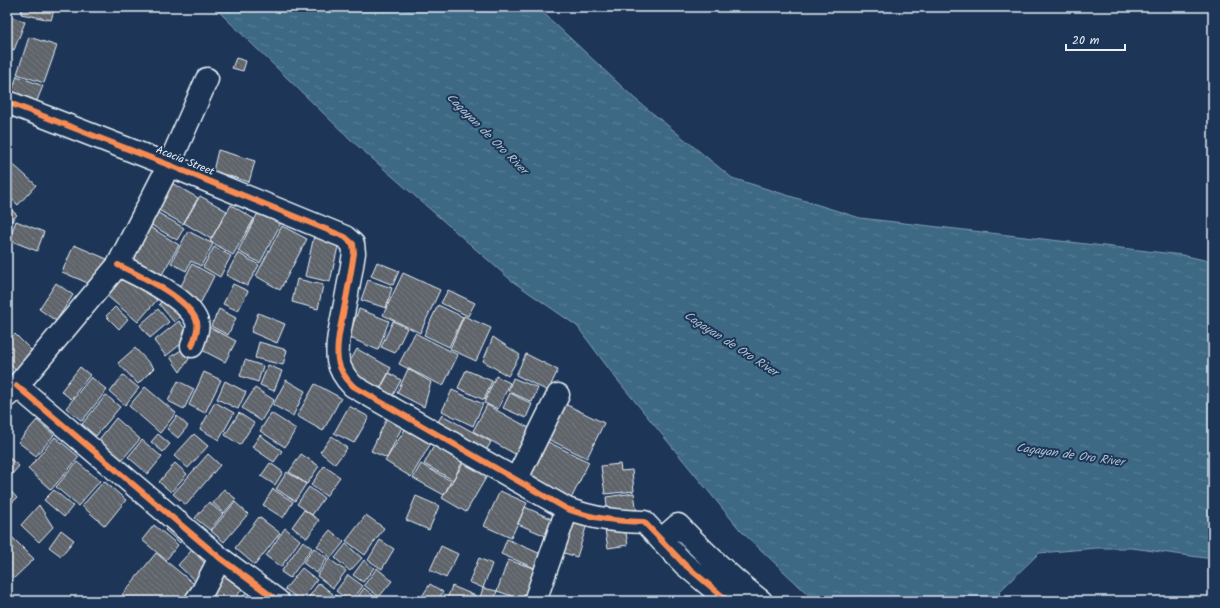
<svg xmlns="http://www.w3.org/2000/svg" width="1220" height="608" font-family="Kalam,sans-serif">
<defs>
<pattern id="water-ripples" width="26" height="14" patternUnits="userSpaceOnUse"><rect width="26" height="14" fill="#3e6984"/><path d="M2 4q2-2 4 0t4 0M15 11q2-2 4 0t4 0" fill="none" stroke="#5a7f96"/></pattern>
<pattern id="building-back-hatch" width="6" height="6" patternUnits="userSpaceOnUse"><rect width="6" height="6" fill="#5f646a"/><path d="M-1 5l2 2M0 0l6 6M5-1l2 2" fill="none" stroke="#767b80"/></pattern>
</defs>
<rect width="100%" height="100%" fill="#1d3557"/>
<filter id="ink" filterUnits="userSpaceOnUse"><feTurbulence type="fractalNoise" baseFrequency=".025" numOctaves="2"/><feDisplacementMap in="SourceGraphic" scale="8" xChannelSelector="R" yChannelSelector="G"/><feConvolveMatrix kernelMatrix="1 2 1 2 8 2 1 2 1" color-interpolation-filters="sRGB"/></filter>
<g filter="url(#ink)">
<path fill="url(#water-ripples)" stroke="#829fb2" d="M214 7H537L634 98 732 178 860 218 1182 255 1213 262V559L1132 548H1097L1039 553 1000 591 998 601H815L741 531 615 377 577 326 512 281 351 140Z"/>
<path fill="url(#building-back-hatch)" stroke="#e8f1f8" d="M22 7H55L51 20 21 14Z
M7 15 25 22 14 50 7 47Z
M29 37 57 46 44 83 17 74Z
M236 58 246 61 243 71 232 68Z
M17 76 43 86 36 103 11 94Z
M218 150 255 161 249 182 213 171Z
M7 159 36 185 18 205 7 195Z
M170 182 198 198 183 224 155 208Z
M200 196 227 211 211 239 184 223Z
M231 205 254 219 233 255 210 241Z
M7 206 17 215 7 226Z
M260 209 282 221 260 263 238 251Z
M155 211 184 228 177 240 148 223Z
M16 221 44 232 37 251 9 240Z
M145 224 179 245 160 278 125 258Z
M282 226 307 239 280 290 256 276Z
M188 231 213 244 201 266 191 261 186 271 171 263Z
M314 236 339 242 330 282 305 276Z
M74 245 107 259 95 286 62 272Z
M214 247 231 256 220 277 203 267Z
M238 253 259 265 247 286 226 275Z
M377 262 399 271 393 285 371 276Z
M192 264 214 276 200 304 178 292Z
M125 273 157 300 138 322 106 295Z
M403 273 440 290 420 333 383 315Z
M297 279 323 285 318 309 292 302Z
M368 280 392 288 386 308 361 300Z
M56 283 73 295 56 321 39 309Z
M233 284 248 291 238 311 223 304Z
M448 290 475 303 468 316 441 303Z
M167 297 182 315 174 322 159 304Z
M438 305 463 317 449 347 424 335Z
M115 307 128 319 119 329 106 316Z
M158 309 169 322 150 338 140 325Z
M219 309 236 318 228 335 211 326Z
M359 309 389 321 378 350 348 337Z
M258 313 285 324 277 343 251 332Z
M464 316 491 328 476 361 450 349Z
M179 321 191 336 166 356 154 341Z
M393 321 407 328 395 353 381 347Z
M209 327 236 341 225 362 198 348Z
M415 333 458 355 443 386 399 364Z
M15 334 37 356 19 374 7 361V342Z
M493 337 520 355 508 376 483 361Z
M259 342 287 350 283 365 255 358Z
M135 348 154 368 138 384 118 363Z
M183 349 189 359 180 372 170 357Z
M357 349 391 368 378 392 344 372Z
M526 354 558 370 548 391 516 375Z
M245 360 263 366 258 382 240 376Z
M268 365 282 371 274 391 260 385Z
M80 367 90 375 71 399 61 391Z
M408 369 431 382 424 407 397 393Z
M466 370 492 381 484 400 458 388Z
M204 372 221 380 205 413 189 405Z
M389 373 401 380 393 395 398 398 395 405 377 395Z
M123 375 139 388 125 405 110 392Z
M496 376 510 383 498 409 484 403Z
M91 377 107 390 82 421 66 408Z
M513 378 538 388 532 402 508 391Z
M286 380 305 391 293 416 273 405Z
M178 381 194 389 184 409 168 401Z
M225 381 246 392 238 409 217 399Z
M315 384 341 398 323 431 297 416Z
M145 387 176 413 160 433 129 406Z
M255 388 274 400 261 421 242 408Z
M452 390 483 404 473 426 442 411Z
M510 393 532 404 526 418 503 408Z
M106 395 120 407 96 436 82 424Z
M215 402 234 413 219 440 200 429Z
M565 404 604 423 587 458 548 439Z
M487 405 531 429 517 455 473 431Z
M349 406 369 417 354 443 334 433Z
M239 413 254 423 240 445 225 435Z
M271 413 296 429 285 447 260 431Z
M442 415 491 442 484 454 435 427Z
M177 416 188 426 178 438 167 429Z
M116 418 140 439 120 462 97 442Z
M387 418 403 425 387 458 371 451Z
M37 420 54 435 36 456 18 442Z
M406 428 431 443 411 477 385 461Z
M158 434 170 444 163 452 151 442Z
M194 434 208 446 188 468 174 456Z
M260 435 282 451 274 462 252 447Z
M332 436 347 448 335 464 320 452Z
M55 437 79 457 51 490 28 469Z
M142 440 162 457 148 474 128 457Z
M546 441 589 462 570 501 528 480Z
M435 444 464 459 453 480 424 464Z
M208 454 220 465 186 505 173 494Z
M301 454 319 466 307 484 289 472Z
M7 456 19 466 8 479H7Z
M77 462 100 481 78 506 56 487Z
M464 462 487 476 466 512 442 498Z
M175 463 187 474 171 492 159 482Z
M270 463 283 472 275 485 261 476Z
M421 464 451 481 444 495 413 478Z
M620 464 621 471 632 470 634 491 605 494 601 466Z
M324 466 340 477 326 496 311 485Z
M287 472 306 484 295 501 276 489Z
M104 481 126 500 105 526 82 506Z
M7 487 17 498 7 507Z
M309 487 324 498 312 515 297 504Z
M224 489 236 499 224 513 213 503Z
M273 489 293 502 283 518 263 505Z
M54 490 73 506 64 517 44 500Z
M500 491 527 503 511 538 484 526Z
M634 493 637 513 608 516 606 497Z
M416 496 439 506 429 530 406 520Z
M209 502 223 514 210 530 195 518Z
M235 502 248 514 224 542 211 531Z
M39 505 53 527 39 542 21 525Z
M525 507 556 521 548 537 518 524Z
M304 510 319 520 307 538 292 527Z
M366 515 384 528 365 555 346 541Z
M259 517 280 533 255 565 235 548Z
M570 519 587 524 577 557 561 552Z
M171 522 186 535 180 543 165 530Z
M154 525 178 545 166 560 142 540Z
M625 527 628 545 608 548 605 530Z
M285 528 300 540 281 567 266 556Z
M61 530 74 540 61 556 49 547Z
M330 530 344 542 331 558 317 546Z
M7 533H8L34 559 11 581 7 577Z
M507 539 543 555 537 569 501 554Z
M380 540 394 549 382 569 368 560Z
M303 541 312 548 290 578 281 572Z
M346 544 362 558 350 571 335 558Z
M441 546 458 554 446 578 430 570Z
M314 548 327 558 317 573 303 563Z
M192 550 211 569 197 583 178 565Z
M156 553 198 587 186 601H130L122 595Z
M479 558 492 564 483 588 469 582Z
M329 559 346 571 333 588 317 576Z
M364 560 374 568 363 582 353 575Z
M508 560 537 569 527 601 497 591Z
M224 568 246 584 233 601H212L205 595Z
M302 568 317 580 301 601 285 589Z
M377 568 392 581 379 597 364 585Z
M348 575 363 586 352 601H348L336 591Z
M319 583 333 594 328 601H306Z
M430 584 443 592 437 601H419Z
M452 586 476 596 474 601H446Z
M249 588 262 601H240Z
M364 588 380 601H355Z
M483 588 497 591 494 601H479Z
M335 595 344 601H331Z
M387 597 392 601H384Z
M670 600H685V601H670Z"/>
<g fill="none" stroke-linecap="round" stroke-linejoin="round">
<g stroke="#e8f1f8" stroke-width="25">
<path id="street" d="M7 102 169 165 345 237 353 244 354 253C351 273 347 294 343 314 340 329 336 345 338 360 340 371 345 378 353 386L567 509C595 519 615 521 644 522L684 564 728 601
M118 265C139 275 189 298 197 322 199 329 194 339 192 346
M17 386 220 558 278 601
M7 396 17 386 118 265 169 165 207 79
M516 480 558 395
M661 540 678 525C704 552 730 578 761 601
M196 601 203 591 220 558
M535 601 567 509"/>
</g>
<use href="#street" stroke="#1d3557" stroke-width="22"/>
<g stroke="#1d3557" stroke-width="8">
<path id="cycleway" d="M7 102 169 165 345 237 353 244 354 253C351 273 347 294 343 314 340 329 336 345 338 360 340 371 345 378 353 386L567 509C595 519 615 521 644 522L684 564 728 601
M118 265C139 275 189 298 197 322 199 329 194 339 192 346
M17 386 220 558 278 601"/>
</g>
<use href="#cycleway" stroke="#f68b52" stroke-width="6"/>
</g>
</g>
<g text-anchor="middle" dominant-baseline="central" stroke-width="4" stroke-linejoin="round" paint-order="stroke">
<g font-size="11" fill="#e8f1f8" stroke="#1d3557">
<text transform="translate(185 161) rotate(22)">Acacia Street</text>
</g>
<g font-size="12" font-style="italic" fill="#acc1cf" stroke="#1d3557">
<text transform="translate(487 134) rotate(45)">Cagayan de Oro River</text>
<text transform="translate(731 344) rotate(33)">Cagayan de Oro River</text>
<text transform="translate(1070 455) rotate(8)">Cagayan de Oro River</text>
</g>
</g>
<rect width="1220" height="608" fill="none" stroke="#1d3557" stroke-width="24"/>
<rect x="12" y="12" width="1196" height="584" fill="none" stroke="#e8f1f8" stroke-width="1.5" filter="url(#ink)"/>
<path d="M1066 44v6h59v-6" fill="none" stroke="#e8f1f8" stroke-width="2"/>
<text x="1072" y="44" font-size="12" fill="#e8f1f8" stroke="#1d3557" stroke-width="3" paint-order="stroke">20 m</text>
</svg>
